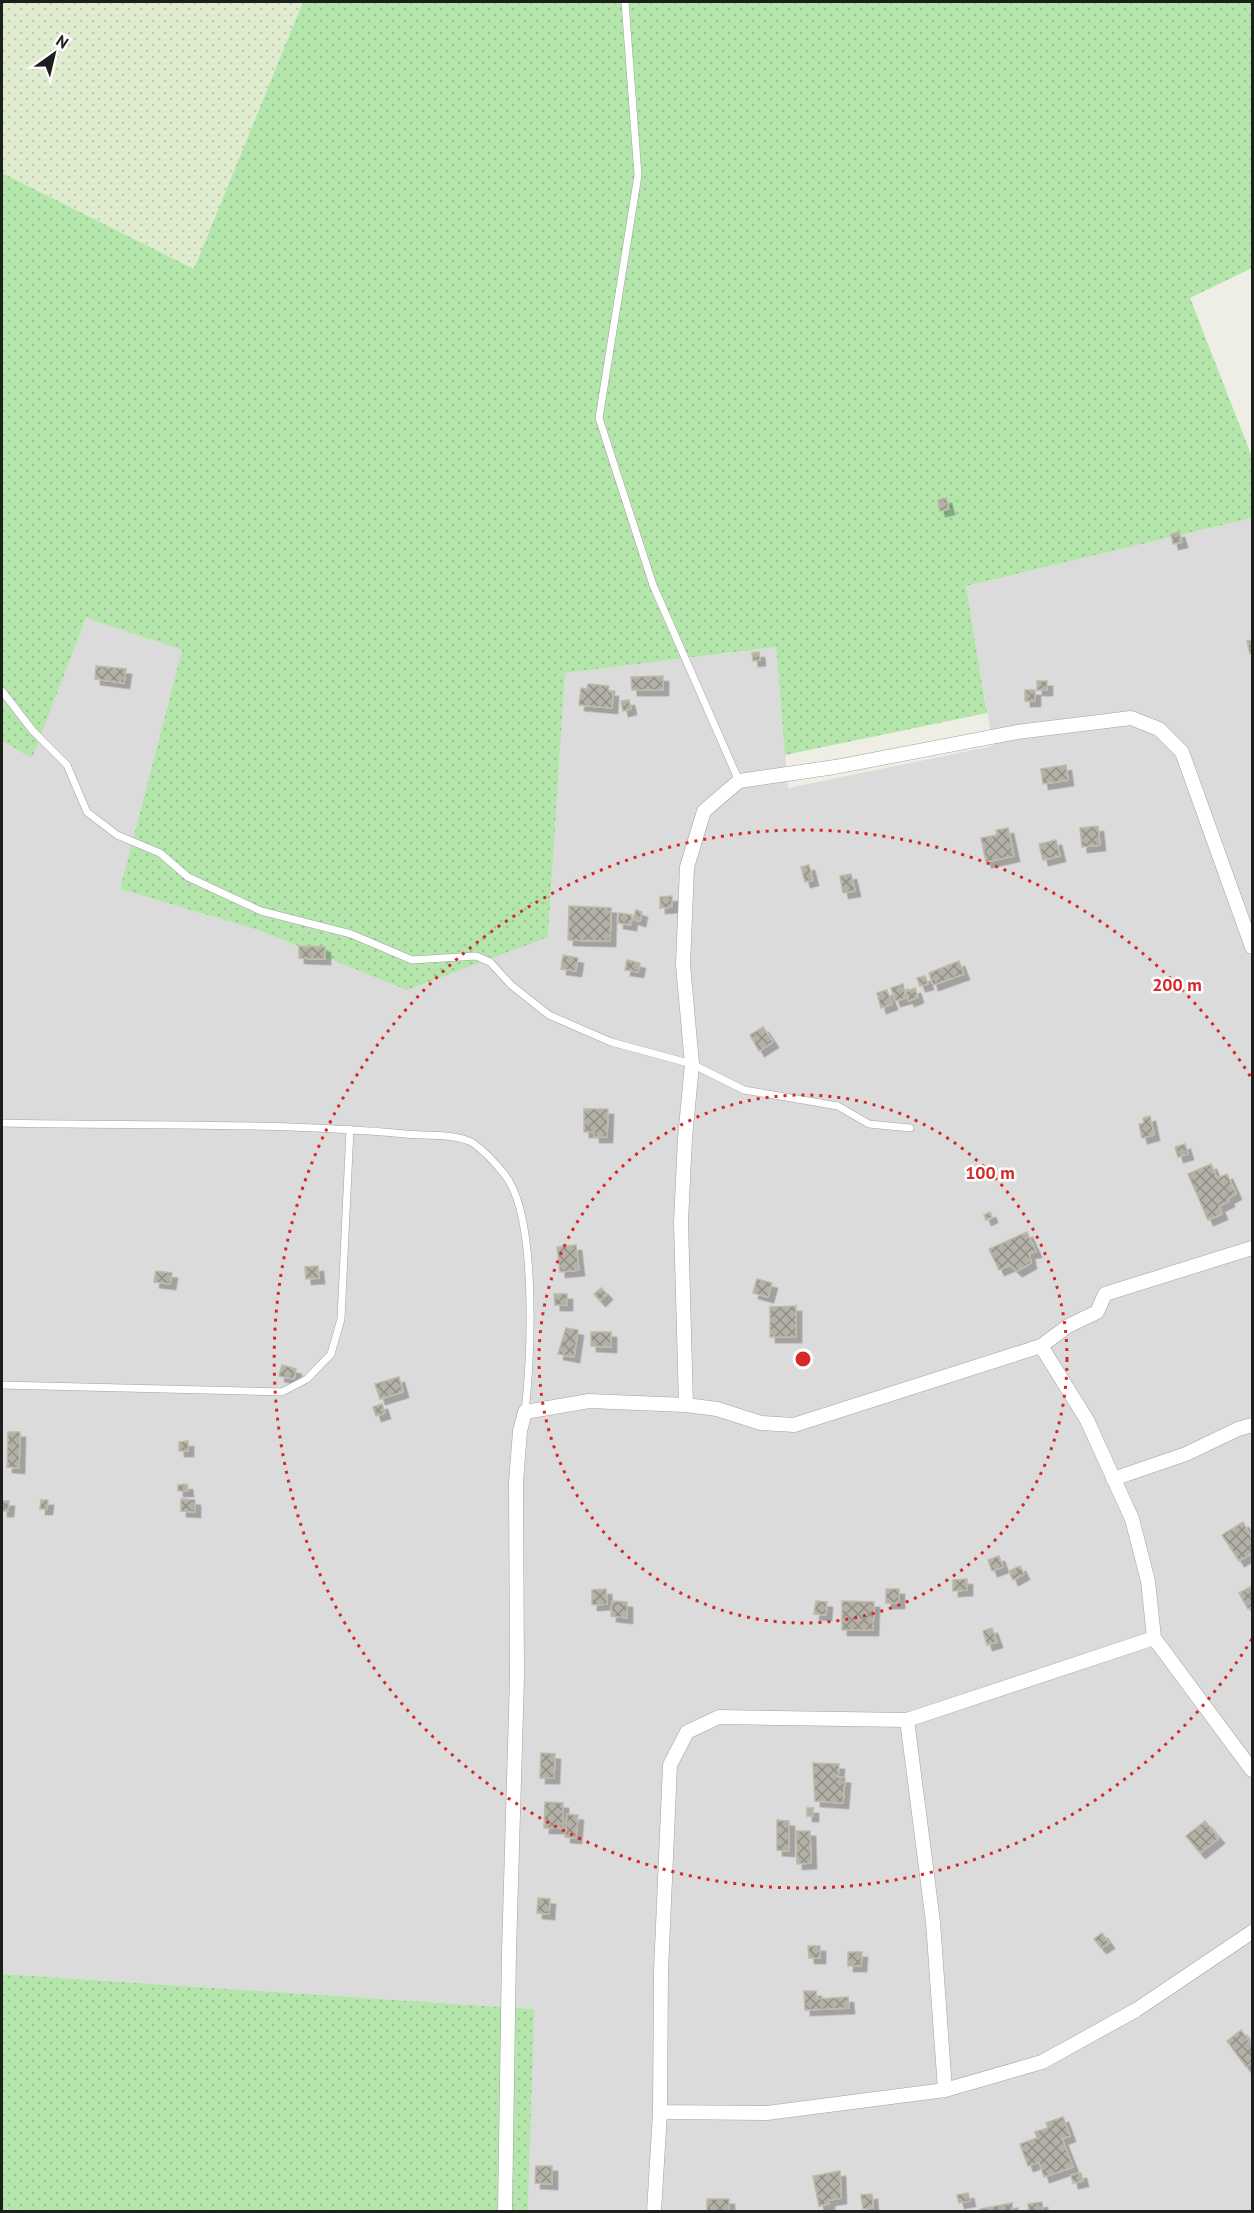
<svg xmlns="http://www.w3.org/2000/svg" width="1254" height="2213" font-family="'PT Sans',sans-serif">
<defs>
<pattern id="farmland-dots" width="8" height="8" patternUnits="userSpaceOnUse" patternTransform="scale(1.5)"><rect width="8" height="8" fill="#e0ecd0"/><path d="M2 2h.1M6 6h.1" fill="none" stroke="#c0cab2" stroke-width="1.8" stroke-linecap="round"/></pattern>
<pattern id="grass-dots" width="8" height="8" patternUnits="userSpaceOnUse" patternTransform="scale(1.5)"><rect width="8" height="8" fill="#b4e6ac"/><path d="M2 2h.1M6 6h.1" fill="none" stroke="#9ac594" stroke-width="1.8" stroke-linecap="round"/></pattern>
<pattern id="building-cross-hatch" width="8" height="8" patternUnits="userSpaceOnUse" patternTransform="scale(1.5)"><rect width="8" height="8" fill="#b3b1a7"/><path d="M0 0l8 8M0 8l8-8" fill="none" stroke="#918f87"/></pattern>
<filter id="shadow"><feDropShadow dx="5.5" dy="5.5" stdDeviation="0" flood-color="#0004"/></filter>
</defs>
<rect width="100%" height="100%" fill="#eeeee4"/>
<path fill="#dcdbdb" d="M1252 518V2211H528L533 2009 2 1974V741L32 757 86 618 182 650 120 889 261 931 548 937 565 673 776 647 788 788 993 746 966 586Z"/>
<path fill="url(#farmland-dots)" d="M2 2H303L194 269 2 173Z"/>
<path fill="url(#grass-dots)" d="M303 2H1252V268L1190 298 1252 457V518L966 586 987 713 785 755 776 647 565 673 548 937 407 990 261 931 120 889 182 650 86 618 32 758 2 741V173L194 269Z
M2 1974 534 2009 528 2211H2Z"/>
<path fill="url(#building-cross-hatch)" stroke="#bfbaa7" stroke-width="1.5" filter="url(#shadow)" d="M946 498 949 509 940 511 938 500Z
M1179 532 1182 542 1173 544 1171 534Z
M1252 640V654H1250L1247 641Z
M759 652 760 660 753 661 752 653Z
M96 666 126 669 124 683 95 679Z
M663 676V690H632L631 677Z
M1037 681H1047V690H1037Z
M588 684 609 686 608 691H613L612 708 579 705 581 688 587 689Z
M1025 690H1035V701H1025Z
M629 700 631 709 623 711 621 701Z
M1066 765 1068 780 1043 784 1041 769Z
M1098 826 1100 845 1082 847 1080 828Z
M1008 828 1014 856 986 862 981 838 997 835 996 830Z
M1056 840 1060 856 1043 860 1039 844Z
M809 865 813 880 805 882 801 867Z
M851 874 855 891 843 893 840 876Z
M672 896V907L660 908V897Z
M569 906 611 908 610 941 568 940Z
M636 910 642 912 640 921 633 919Z
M619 913 632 915 631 925 618 923Z
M299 946 325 947V959L299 958Z
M563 955 578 958 576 971 561 969Z
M627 960 640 963 638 972 625 970Z
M959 961 964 974 933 985 929 973Z
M925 976 928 984 920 986 917 978Z
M903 984 906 998 895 1001 891 988Z
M915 988 918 997 909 1001 905 992Z
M887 990 892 1004 881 1008 877 993Z
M763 1027 773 1042 759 1051 750 1035Z
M584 1109H608L607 1137H594V1132H584Z
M1150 1116 1154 1135 1142 1138 1139 1124 1144 1123 1143 1118Z
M1185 1144 1188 1154 1178 1157 1175 1147Z
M1211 1164 1217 1178 1227 1174 1236 1194 1228 1198 1229 1201 1219 1206 1222 1214 1208 1220 1188 1174Z
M990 1212 992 1217 986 1220 984 1215Z
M1027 1232 1036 1252 1029 1253 1031 1263 1017 1271 1010 1265 999 1270 989 1249Z
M576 1245 579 1270 560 1272 557 1247Z
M318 1266 319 1278 306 1279 305 1267Z
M156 1271 172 1273 170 1284 154 1282Z
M757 1279 772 1283 768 1297 753 1293Z
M601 1288 607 1294 600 1301 594 1294Z
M554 1294H567V1305H555Z
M796 1306V1337H770V1307Z
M566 1328 578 1330 574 1357 558 1354Z
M591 1332H611V1347L591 1346Z
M282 1365 296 1369 294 1379 279 1376Z
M399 1377 403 1392 380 1399 375 1384Z
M382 1404 385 1413 376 1416 373 1407Z
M8 1432H20L19 1468 7 1467Z
M188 1441V1451H179V1442Z
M187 1484 188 1491H178V1485Z
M181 1499 195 1500V1512L181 1511Z
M41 1500H48L47 1509H40Z
M2 1501H9L8 1511H2Z
M1243 1522 1252 1539V1553L1239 1561 1222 1535Z
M999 1556 1003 1567 992 1571 988 1560Z
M1020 1566 1024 1574 1013 1580 1009 1571Z
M967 1579V1590L953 1591V1580Z
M1252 1586V1606L1248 1609 1239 1593Z
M606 1589 607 1604 592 1605V1590Z
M886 1589H899V1603H886Z
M612 1601 627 1602V1618L611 1616Z
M816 1601 827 1602 826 1615 814 1614Z
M842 1601 874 1602 873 1630H842Z
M992 1628 997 1642 987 1645 983 1631Z
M541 1753 555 1754 554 1778H540Z
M813 1763 839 1764 838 1777 845 1778 843 1803 815 1801Z
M545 1802 563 1803V1828H544Z
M807 1808H813V1816H807Z
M567 1814 578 1815 576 1838 565 1837Z
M777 1820 789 1821V1851L777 1850Z
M1205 1821 1219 1838 1200 1853 1186 1836Z
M796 1831H810L811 1863 797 1864Z
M538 1898 550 1899 549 1914 537 1913Z
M1102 1933 1109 1943 1101 1948 1094 1939Z
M808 1946H820V1958H809Z
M848 1952H862L861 1966H848Z
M804 1991H816L817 1999 848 1997 849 2008 805 2010Z
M1241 2030 1250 2043 1252 2041V2062L1246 2067 1227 2041Z
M1063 2117 1070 2136 1062 2139 1073 2167 1044 2177 1039 2162 1028 2166 1020 2144 1037 2138 1035 2132 1048 2128 1046 2123Z
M536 2166H552V2184L535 2183Z
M840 2171 841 2198 829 2200V2204L819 2206 813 2176Z
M1081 2173 1083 2181 1073 2183 1071 2175Z
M968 2193 970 2201 959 2203 957 2195Z
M872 2194 873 2208 863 2209 861 2195Z
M707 2199H729V2212H707Z
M1042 2202 1043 2211 1029 2212 1028 2204Z
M1012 2203 1013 2212H980V2209Z"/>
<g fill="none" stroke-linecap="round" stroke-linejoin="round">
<g stroke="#a2a2a2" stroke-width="8">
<path id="service" d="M625 2 638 175 599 418 653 585 739 781
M2 691 33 731 67 765 87 812 117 835 160 853 188 877 261 911 351 934 412 960 476 956 490 962 511 985 549 1015 611 1042 692 1064 744 1090 838 1106 869 1124 910 1128
M2 1123C136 1126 272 1122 405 1134 424 1136 456 1133 473 1143 483 1150 497 1165 505 1175 538 1217 531 1358 525 1412
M2 1385 282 1392 307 1379 331 1354 341 1319 350 1129"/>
</g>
<g stroke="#a2a2a2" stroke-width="15">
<path id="minor" d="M1041 1346 1087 1420 1132 1519 1148 1581 1154 1638
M686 1405 681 1222 685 1138 692 1064 683 965 687 867 704 811 739 781 835 767 1017 732 1131 718 1159 729 1182 752 1252 947
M1113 1479 1186 1454 1238 1429 1252 1425
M907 1720 933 1922 945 2090
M660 2112 767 2113 945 2090 1042 2062 1136 2010 1252 1932
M505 2212 509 1951 517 1677 516 1482 520 1431 525 1412 589 1401 686 1405 717 1409 761 1423 794 1425 1041 1346 1068 1326 1097 1312 1105 1294 1252 1248
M654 2212 660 2112 661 1971 670 1765 687 1732 719 1717 907 1720 1154 1638 1252 1770"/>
</g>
<use href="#service" stroke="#fff" stroke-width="7"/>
<use href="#minor" stroke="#fff" stroke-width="14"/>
</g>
<g fill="none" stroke="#d62828" stroke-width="3" stroke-dasharray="3 6">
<circle cx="803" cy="1359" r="264"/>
<path d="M1252 1639A529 529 0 1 1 1252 1079"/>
</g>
<circle cx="803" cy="1359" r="9" fill="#d62828" stroke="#fff" stroke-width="3"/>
<g font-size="18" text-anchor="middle" font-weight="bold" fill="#d62828" stroke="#fff" stroke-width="5" stroke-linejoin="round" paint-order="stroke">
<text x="1177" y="991">200 m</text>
<text x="990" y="1179">100 m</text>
</g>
<rect width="1254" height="2213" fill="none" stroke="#1e1e1e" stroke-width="6"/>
<g transform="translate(54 54) rotate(34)" stroke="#ffffff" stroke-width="4.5" paint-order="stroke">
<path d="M0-4.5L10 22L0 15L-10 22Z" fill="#1e1e1e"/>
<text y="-9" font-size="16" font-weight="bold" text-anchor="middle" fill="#1e1e1e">N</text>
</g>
</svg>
